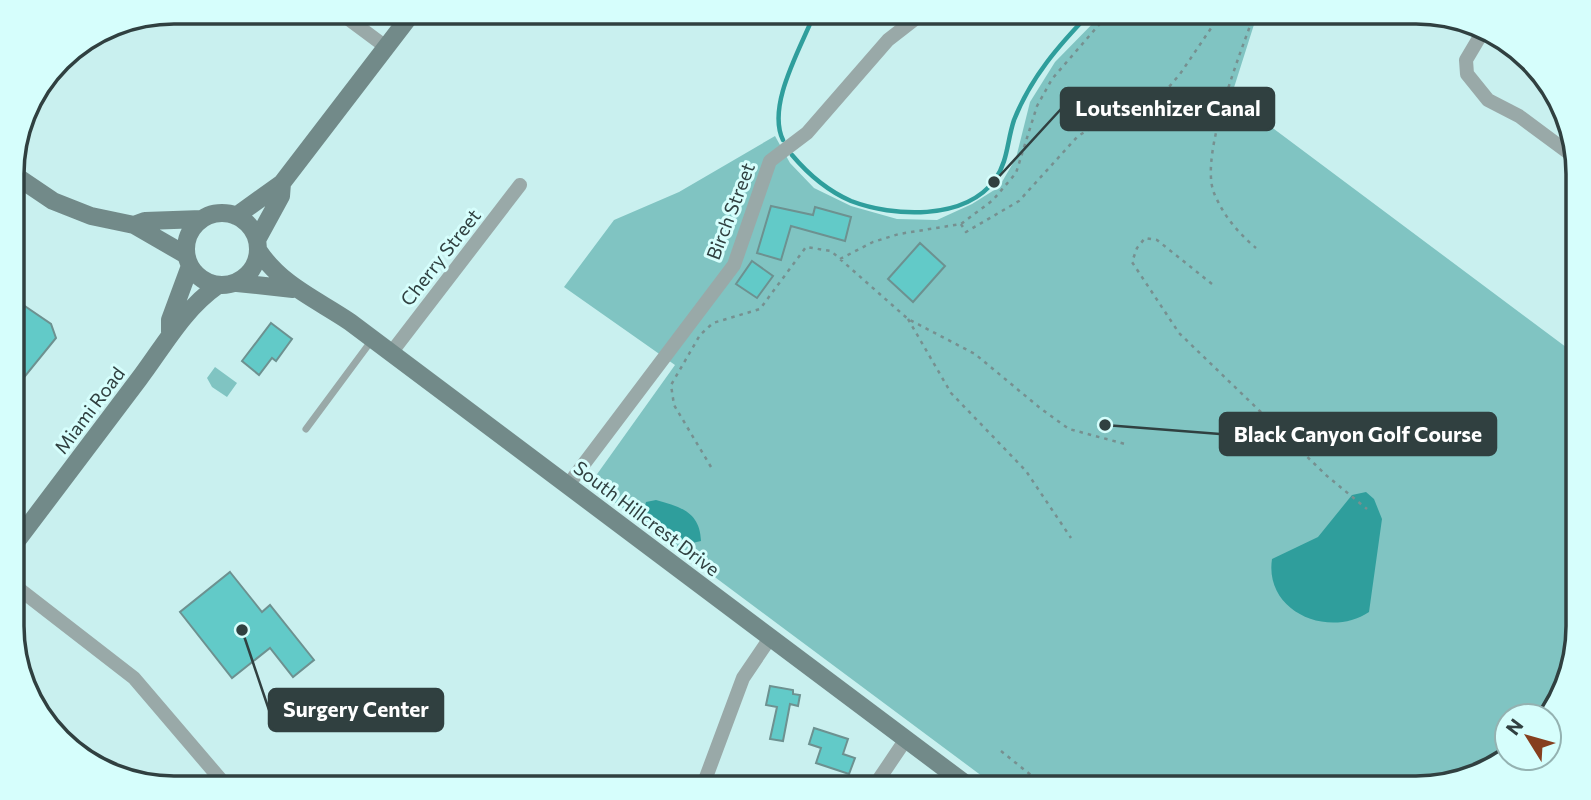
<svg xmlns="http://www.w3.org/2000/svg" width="1591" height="800" font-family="Commissioner,sans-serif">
<rect width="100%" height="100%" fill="#c9f0ef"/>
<path fill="#80c4c2" d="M1104 12H1258L1231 97 1578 356 1579 626 1562 698 1546 716H1507L1506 761 1427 787 998 788 590 484 675 365 564 287 614 220 679 192 775 136 790 163 814 188 851 206 897 219 937 220 972 204 999 187 1016 158 1030 102 1055 62Z
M215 367 237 383 227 397 212 387 207 378Z"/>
<path fill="#2f9e9c" d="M1366 492 1374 499 1382 519 1369 612C1329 639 1264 612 1272 559L1318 537 1352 495Z
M656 500C681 507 700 512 701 541L688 544 643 514 646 502Z"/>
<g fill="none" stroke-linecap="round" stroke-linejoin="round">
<path stroke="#2f9e9c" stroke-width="4.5" d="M783 140C766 105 802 46 815 12
M792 155C808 174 828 191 851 201 893 217 964 221 995 180 1008 161 1007 141 1014 120 1031 77 1059 45 1091 12"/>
</g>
<path fill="#62cac8" stroke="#6d9190" stroke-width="2" d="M771 206 813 215 815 207 851 217 845 241 791 226 781 260 757 253Z
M920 243 945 266 913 302 888 279Z
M752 261 773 276 757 298 736 284Z
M13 298 51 324 56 338 13 391Z
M271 323 292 339 276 361 272 358 259 375 242 361Z
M230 572 262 612 270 605 314 660 293 677 270 648 232 678 180 612Z
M770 686 793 690V694L800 695 798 706 790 704 783 741 770 739 777 707 766 705Z
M814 728 848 739 843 754 855 758 849 774 816 763 821 748 809 744Z"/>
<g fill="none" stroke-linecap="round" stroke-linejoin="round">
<path stroke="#769090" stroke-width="2.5" stroke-dasharray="3.5 5" stroke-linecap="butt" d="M1255 12C1241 52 1199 155 1214 193 1223 215 1238 233 1256 248
M961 224 966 232 1019 201 1078 136 1127 107 1163 94 1180 74 1222 12
M840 259 873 242 899 234 961 224 993 200 1016 173 1037 106 1052 79 1110 12
M1212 284 1157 240 1145 238 1137 248 1132 262 1179 333 1327 476 1367 509
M908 319 951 393 1026 471 1071 538
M711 467 674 405 671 385 700 335 713 323 760 309 806 247 831 251 908 319 975 354 1040 408 1069 429 1125 444
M1001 751 1047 788"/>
<path stroke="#99a9a8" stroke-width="7" d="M306 429 372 340"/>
<path stroke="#99a9a8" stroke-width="14" d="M339 12 386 47
M1485 28 1466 60 1467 74 1488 100 1519 116 1577 159
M391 353 520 185
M568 485 734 265 770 161 807 133 888 40 915 19 930 12
M14 585 134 678 228 788
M702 788 743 678 770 638
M873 788 906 739"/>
<path stroke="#728a89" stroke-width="18" d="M13 174 53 201 91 216 134 225 186 255
M186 249a36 36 0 1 1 72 0a36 36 0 1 1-72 0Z
M236 216 282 183 413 12
M134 225 145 221 202 219
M257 240 281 196 282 183
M258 250C281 285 316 299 350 322L971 788
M237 283 293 289
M170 332V320L190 266
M13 546C55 490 97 434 139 379 164 346 183 310 217 286"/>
</g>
<g text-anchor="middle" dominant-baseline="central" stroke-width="6" stroke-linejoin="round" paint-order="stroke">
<g font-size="19" fill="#304040" stroke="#d6fefc">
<text transform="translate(730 211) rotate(-69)">Birch Street</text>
<text transform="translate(440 257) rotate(-52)">Cherry Street</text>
<text transform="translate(89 410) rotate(-53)">Miami Road</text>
<text transform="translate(647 518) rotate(37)">South Hillcrest Drive</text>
</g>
</g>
<path d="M0 0H1591V800H0ZM174 24H1416A150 150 0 0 1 1566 174V626A150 150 0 0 1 1416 776H174A150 150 0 0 1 24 626V174A150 150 0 0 1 174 24Z" fill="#d6fefc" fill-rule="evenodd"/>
<path fill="none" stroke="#304040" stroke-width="3.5" d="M174 24H1416A150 150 0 0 1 1566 174V626A150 150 0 0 1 1416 776H174A150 150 0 0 1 24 626V174A150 150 0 0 1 174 24Z"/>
<path fill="none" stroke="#304040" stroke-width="2.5" d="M994 182L1061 109M1105 425L1220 434M242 630L269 710"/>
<g fill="#304040" stroke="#d6fefc" stroke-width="2.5">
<circle cx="994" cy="182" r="7"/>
<circle cx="1105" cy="425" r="7"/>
<circle cx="242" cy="630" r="7"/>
</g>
<g fill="#304040" stroke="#304040" stroke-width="2.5">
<rect x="1061" y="88" width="213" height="42" rx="7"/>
<rect x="1220" y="413" width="276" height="42" rx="7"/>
<rect x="269" y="689" width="174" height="42" rx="7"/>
</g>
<g font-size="21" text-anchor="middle" font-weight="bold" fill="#fff">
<text x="1168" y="116">Loutsenhizer Canal</text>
<text x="1358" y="442">Black Canyon Golf Course</text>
<text x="356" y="717">Surgery Center</text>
</g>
<g transform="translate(1528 737) rotate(307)"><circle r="33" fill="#d6fefc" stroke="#94b2b1" stroke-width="2"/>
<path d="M0-5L12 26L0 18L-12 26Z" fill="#863f1e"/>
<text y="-10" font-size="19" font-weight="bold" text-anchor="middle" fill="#304040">N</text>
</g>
</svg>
